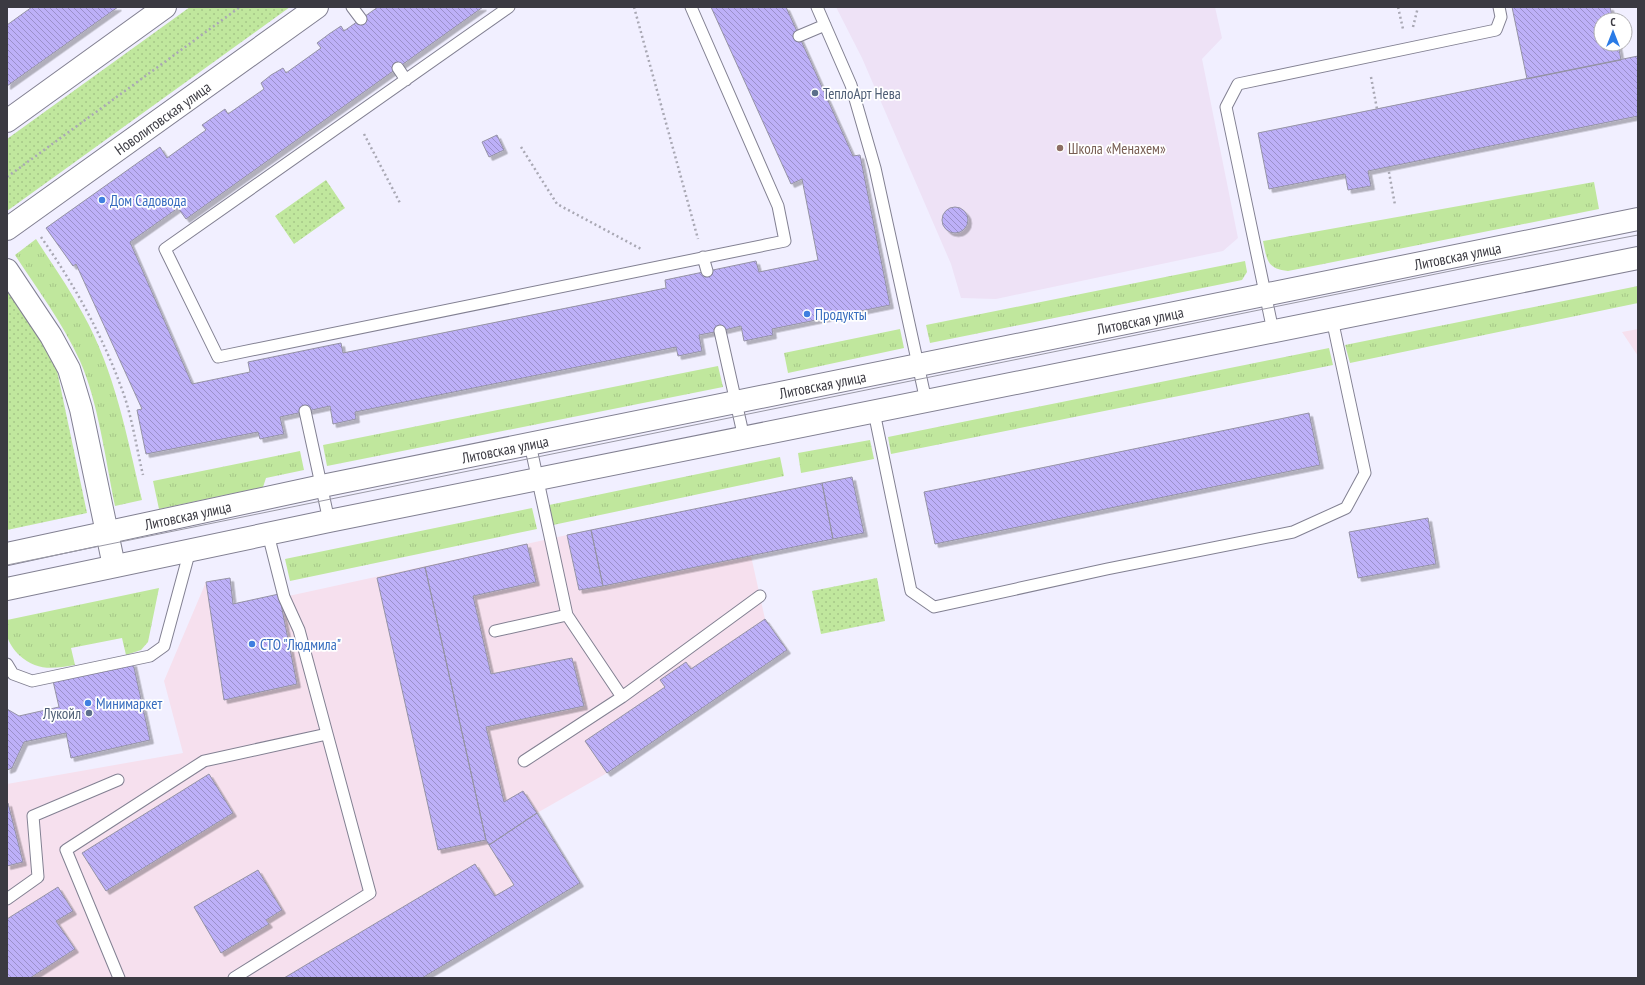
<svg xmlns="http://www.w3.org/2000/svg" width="1645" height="985" font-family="'PT Sans Narrow',sans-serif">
<defs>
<pattern id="grass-tufts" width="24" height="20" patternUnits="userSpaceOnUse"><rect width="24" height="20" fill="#c0e79d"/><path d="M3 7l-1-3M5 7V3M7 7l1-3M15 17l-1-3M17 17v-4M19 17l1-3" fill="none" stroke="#a6c788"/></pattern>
<pattern id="park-dots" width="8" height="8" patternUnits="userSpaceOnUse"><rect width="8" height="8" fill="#c0e79d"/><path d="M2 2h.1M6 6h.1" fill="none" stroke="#a6c788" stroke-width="1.8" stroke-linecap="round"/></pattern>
<pattern id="building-back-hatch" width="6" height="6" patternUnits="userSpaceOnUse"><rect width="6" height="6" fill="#bdb0f8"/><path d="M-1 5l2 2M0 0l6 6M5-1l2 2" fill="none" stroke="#9b90ca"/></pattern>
<filter id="shadow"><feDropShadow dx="3.5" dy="3.5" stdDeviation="0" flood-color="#0004"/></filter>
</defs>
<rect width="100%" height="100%" fill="#f1efff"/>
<path fill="#f6e0ee" d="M1638 329V356L1622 332Z
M567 535 579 590 751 556 765 619 787 650 607 773 537 813 580 883 422 978H7V784L183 753 164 681 206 582 230 578 233 604 279 594 284 597Z"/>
<path fill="#eee2f6" d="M836 7H1215L1222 38 1202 59 1238 238 1223 251 996 299 961 298 951 264 862 58Z"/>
<path fill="url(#grass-tufts)" d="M1594 182 1599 209 1288 271C1267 269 1267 260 1263 241Z
M36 239C52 264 69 288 83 314 115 371 127 437 142 500L115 506C106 462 98 401 80 361 63 323 37 289 15 255Z
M1245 261 1247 272 1242 280 930 343 926 325Z
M1638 286V303L1350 363 1345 345Z
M900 329 904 348 788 373 784 353Z
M1329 348 1333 365 891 454 888 437Z
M718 366 723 387 327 466 323 445Z
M870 440 874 459 801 473 798 453Z
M300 451 304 470 266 478 263 487 159 509 153 481Z
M780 457 784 476 553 525 549 505Z
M532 508 537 529 290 581 285 559Z
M159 588 148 642 141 650 126 655 122 638 71 648 75 665C53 669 36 671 19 655 14 650 9 643 7 636 6 632 7 625 7 620Z"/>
<path fill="url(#park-dots)" d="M190 7H290L7 211V139Z
M326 180 345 208 294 244 275 216Z
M7 290 55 361 87 513 7 530Z
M877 578 885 621 821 634 812 591Z"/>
<path fill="url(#building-back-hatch)" stroke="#9593a5" filter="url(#shadow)" d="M32 7H118L7 86V25Z
M378 7H483L186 219 178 208 130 242 192 384 250 372 248 362 341 343 343 353 666 288 665 280 756 261 759 272 818 260 802 179 791 184 711 7H786L853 156 860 155 890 305 772 329 773 335 744 341 741 326 720 331 699 335 702 351 678 356 676 347 355 412 356 419 333 424 330 406 280 417 284 434 260 439 258 432 146 454 137 410 142 409 76 264 73 266 46 228 160 147 167 158 206 130 202 125 225 109 228 114 264 89 261 83 271 75 283 68 286 73 321 48 317 43 329 34 341 26 344 31Z
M1512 7H1610L1613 20H1601V44H1618L1621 60 1527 79Z
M1638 56V116L1368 171 1371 186 1348 190 1345 174 1269 189 1258 133Z
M497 135 504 150 489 157 482 142Z
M942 220a13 13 0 1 1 26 0a13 13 0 1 1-26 0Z
M1309 413 1320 465 935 544 924 492Z
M852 477 864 533 833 539 822 483Z
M822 483 833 539 603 586 591 530Z
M1428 518 1436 564 1358 578 1349 532Z
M591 530 603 586 579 590 567 535Z
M527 544 536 582 473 596 491 674 572 658 584 706 486 727 504 802 523 791 537 813 489 845 486 840 425 567Z
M425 567 486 840 438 850 377 578Z
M230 578 233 604 279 594 297 684 224 700 206 582Z
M765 619 787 650 607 773 585 741 665 687 660 680 686 662 691 669Z
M133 663 150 740 71 758 66 733 24 742 12 768 7 770V709L19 716 59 707 53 681Z
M209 774 233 813 106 891 82 853Z
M7 803H8L23 862 7 866Z
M537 813 580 883 422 978H284L475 864 495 896 514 885 489 845Z
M258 870 282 910 266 920 269 924 221 953 194 907Z
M58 887 73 911 56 921 75 949 30 978H7V919Z"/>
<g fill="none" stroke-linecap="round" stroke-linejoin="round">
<g stroke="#828092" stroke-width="13">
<path id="lane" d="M352 7 361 19
M509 7 165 249 218 357 785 241 778 206 691 7
M817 7 851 85 875 168 926 401
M799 36 825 25
M398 68 406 80
M703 257 707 271
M720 331 744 438
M1273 331 1226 107 1238 84 1496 30 1501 17 1499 7
M305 411 329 521
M874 412 911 591 934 607 1107 569 1293 532 1346 508 1365 473 1332 319
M530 444 567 615 622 697
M495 631 567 615
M7 664 13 674 32 681 150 656 164 646 190 550
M524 761 622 697 760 596
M7 899 38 877 33 816 118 780
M119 978 66 850 204 761 327 734
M234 978 370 893 299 630 284 597 268 534"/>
</g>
<g stroke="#828092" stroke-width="24">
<g id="street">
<path d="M7 121 165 7"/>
<path id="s1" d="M7 229 317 7"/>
<path d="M7 270 51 336 69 369 81 409 114 566"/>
</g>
</g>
<g stroke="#828092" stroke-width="24">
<g id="secondary">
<path id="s2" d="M7 554 322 486 1638 219"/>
<path d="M7 589 329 521 1638 258"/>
</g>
</g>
<path stroke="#a9a8b4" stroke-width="2.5" stroke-dasharray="2 3" stroke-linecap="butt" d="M634 7 698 239
M1398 7 1403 29
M1413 27 1418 7
M1371 77 1377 109
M364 134 400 203
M521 147 557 204 641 249
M1388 167 1395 205
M7 177 240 7
M41 237C76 287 105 340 125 398 133 423 137 450 143 475"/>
<use href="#lane" stroke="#fff" stroke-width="11"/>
<use href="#street" stroke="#fff" stroke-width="22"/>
<use href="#secondary" stroke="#fff" stroke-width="22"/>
<path stroke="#9a99a5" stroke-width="1" d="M7 565 1480 265 1638 235"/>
</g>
<g fill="#5c6f8a" stroke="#fff" stroke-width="1.5">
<circle cx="815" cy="93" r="4"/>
<circle cx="89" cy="713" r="4"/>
</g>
<circle fill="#8d6e63" stroke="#fff" stroke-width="1.5" cx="1060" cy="148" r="4"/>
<g fill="#3f7fe0" stroke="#fff" stroke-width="1.5">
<circle cx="102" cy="200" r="4"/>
<circle cx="807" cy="314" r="4"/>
<circle cx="252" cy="644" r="4"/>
<circle cx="88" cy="703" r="4"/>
</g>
<g text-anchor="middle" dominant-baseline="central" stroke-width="3.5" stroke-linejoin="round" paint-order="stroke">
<g font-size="15" fill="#4e5e75" stroke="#fff" text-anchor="start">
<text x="823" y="93">ТеплоАрт Нева</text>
<text x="81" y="713" text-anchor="end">Лукойл</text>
</g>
<g font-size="15" fill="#3b3a42" stroke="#fff">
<text stroke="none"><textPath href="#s1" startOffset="191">Новолитовская улица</textPath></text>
<text stroke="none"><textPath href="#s2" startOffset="1481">Литовская улица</textPath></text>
<text stroke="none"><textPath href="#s2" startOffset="1157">Литовская улица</textPath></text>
<text stroke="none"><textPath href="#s2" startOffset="833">Литовская улица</textPath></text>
<text stroke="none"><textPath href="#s2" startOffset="509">Литовская улица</textPath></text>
<text stroke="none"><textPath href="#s2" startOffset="185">Литовская улица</textPath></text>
</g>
<g font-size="15" fill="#785e54" stroke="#fff" text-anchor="start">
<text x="1068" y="148">Школа «Менахем»</text>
</g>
<g font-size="15" fill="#366cbe" stroke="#fff" text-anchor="start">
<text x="110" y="200">Дом Садовода</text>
<text x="815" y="314">Продукты</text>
<text x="260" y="644">СТО "Людмила"</text>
<text x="96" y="703">Минимаркет</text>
</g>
</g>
<rect width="1645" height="985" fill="none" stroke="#3b3a42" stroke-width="16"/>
<g transform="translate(1613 32)"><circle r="19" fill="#ffffff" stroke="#b1b0b3"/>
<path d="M0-3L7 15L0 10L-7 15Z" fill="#2a7be6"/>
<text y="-6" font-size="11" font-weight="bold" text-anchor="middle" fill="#3b3a42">С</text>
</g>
</svg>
